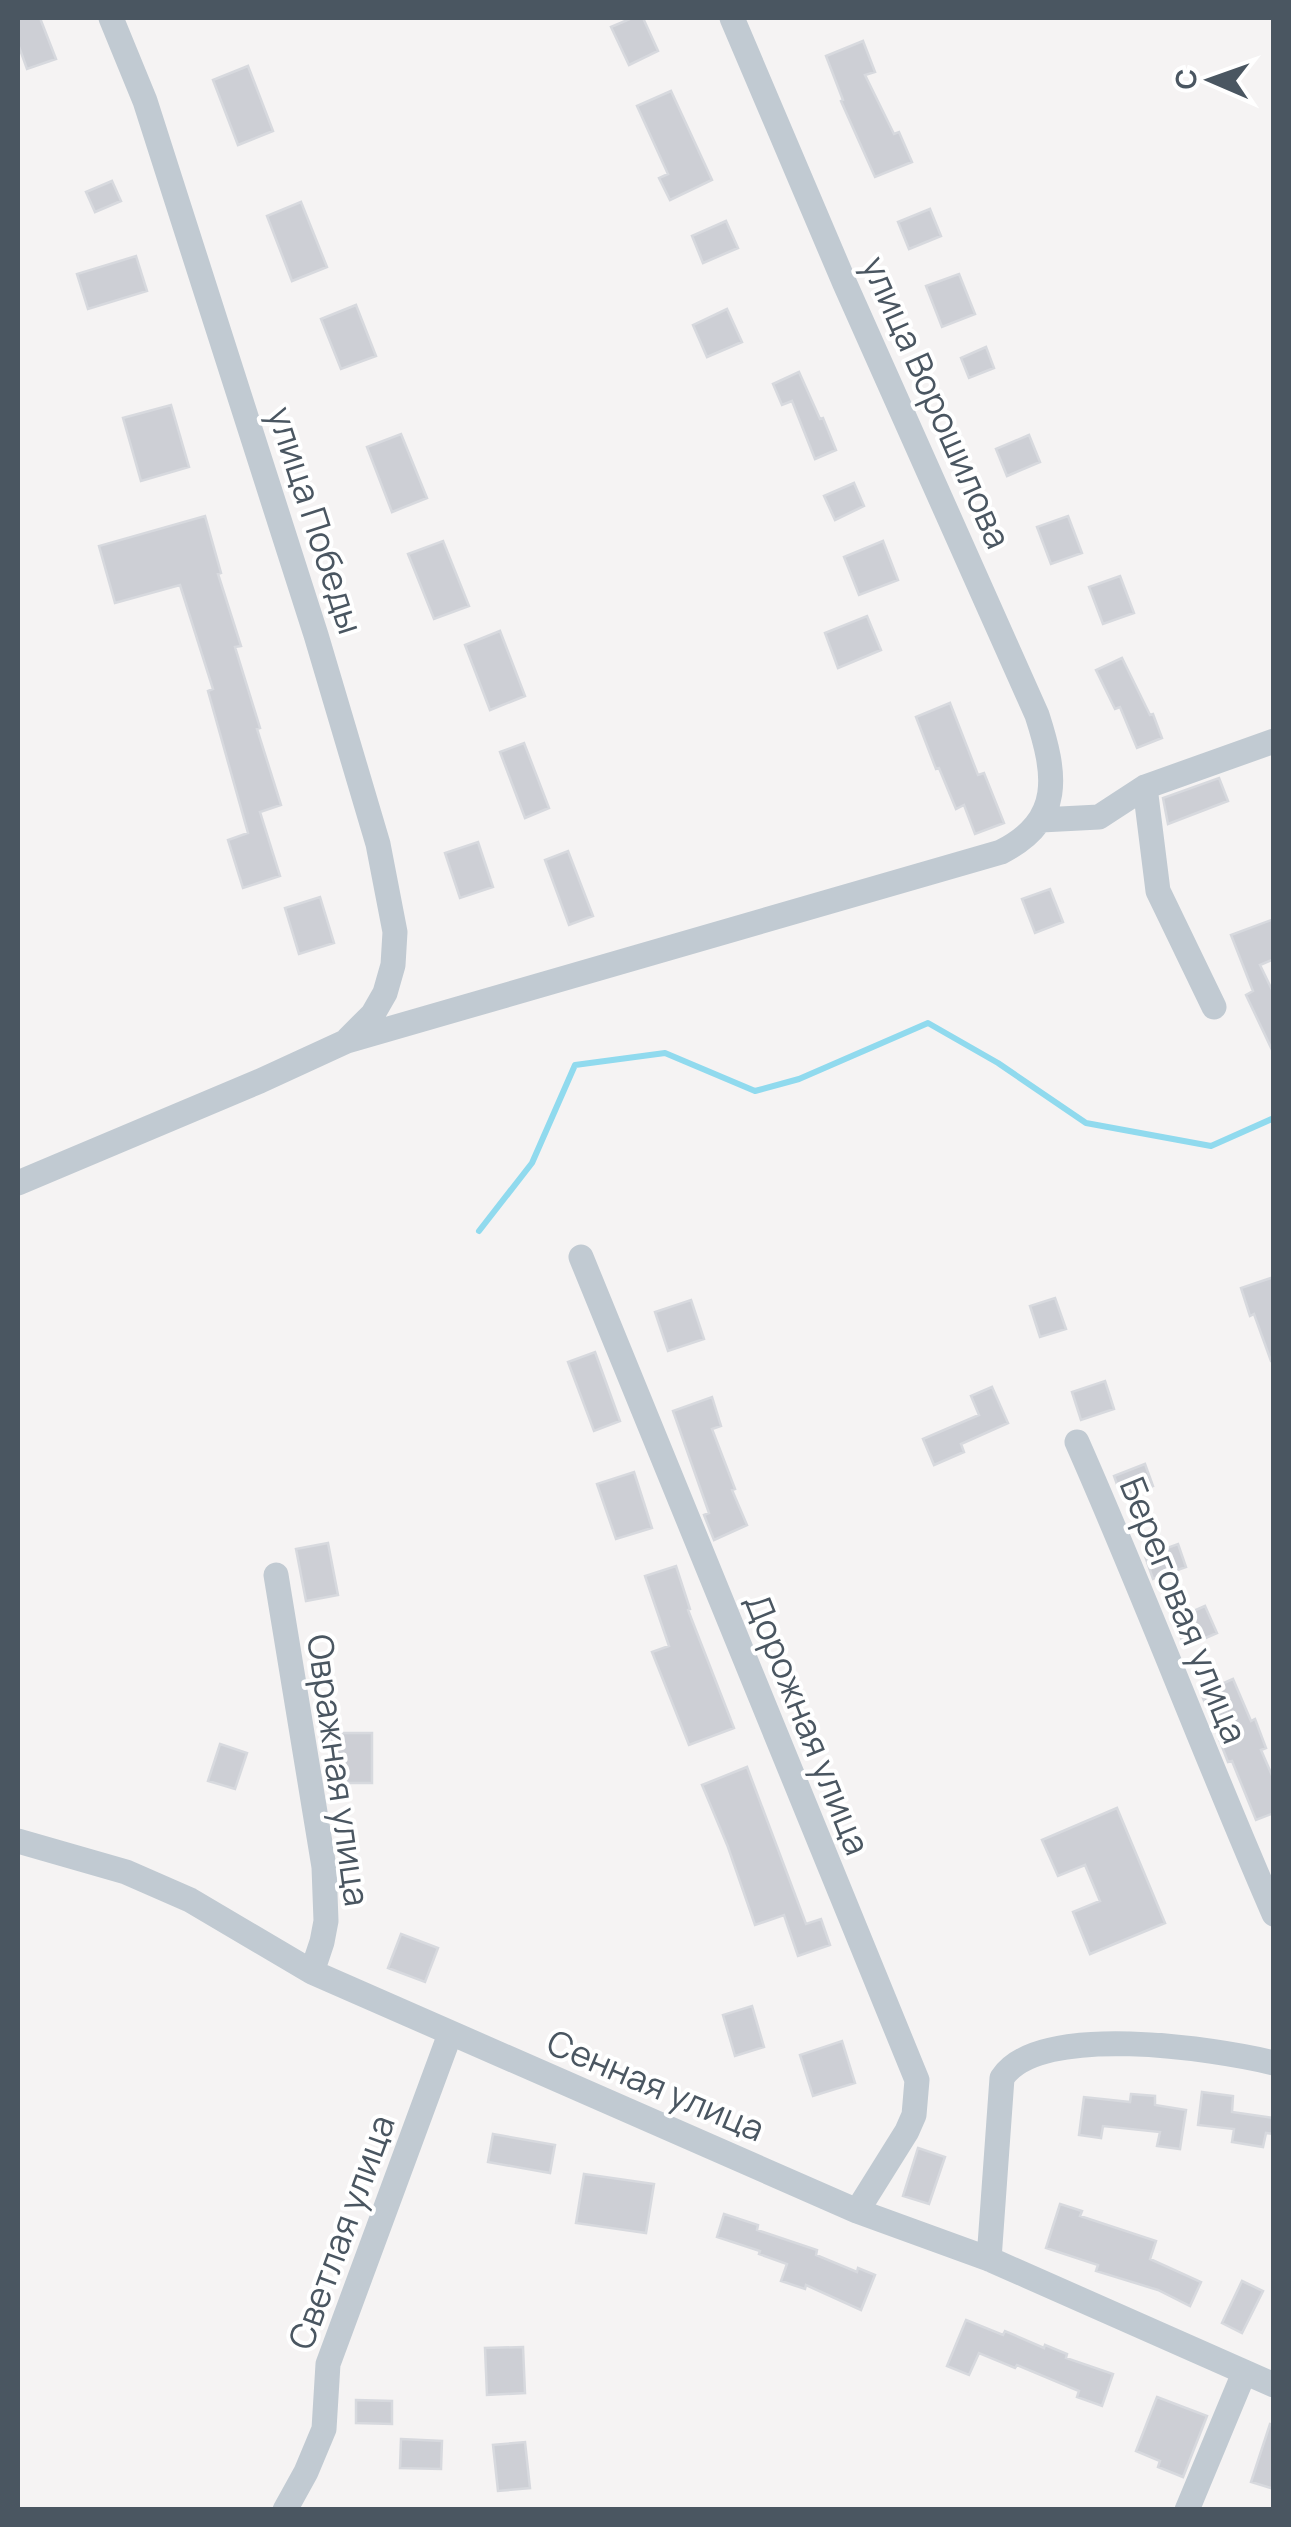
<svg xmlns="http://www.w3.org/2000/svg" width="1291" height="2527" font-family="Manrope,sans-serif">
<rect width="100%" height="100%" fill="#f5f3f3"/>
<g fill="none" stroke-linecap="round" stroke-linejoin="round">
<path stroke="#90daee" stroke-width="6" d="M479 1231 532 1163 575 1065 665 1053 755 1091 799 1079 928 1023 998 1063 1086 1123 1211 1146 1274 1118"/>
</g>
<path fill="#cdcfd5" stroke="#d7d9de" stroke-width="2.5" d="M18 18H40L56 59 27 69 18 44Z
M632 18H643L658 51 629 65 611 27Z
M863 41 875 72 865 75 894 134 899 132 912 162 875 177 841 101 843 100 826 56Z
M248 66 273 131 238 145 213 80Z
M671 91 712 180 670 200 659 178 668 174 637 106Z
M112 181 121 201 95 212 86 192Z
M301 202 327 267 292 281 267 216Z
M930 209 941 236 909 249 898 222Z
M726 221 738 248 703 263 692 236Z
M136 256 147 291 88 309 77 274Z
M959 274 975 314 942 327 926 286Z
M356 305 376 356 341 369 321 319Z
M727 309 742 342 707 357 693 325Z
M986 347 994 368 969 378 961 358Z
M799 372 820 419 823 418 836 450 815 459 792 401 782 405 773 384Z
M171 405 189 467 141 481 123 418Z
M401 434 427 498 392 512 367 447Z
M1029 435 1040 462 1007 476 996 449Z
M854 483 864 506 835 520 824 496Z
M205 516 221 573 218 574 241 646 235 647 260 728 257 729 281 805 260 812 280 876 243 888 228 840 248 833 208 691 213 689 180 585 115 603 99 546Z
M1068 516 1082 553 1051 564 1037 527Z
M443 541 469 606 434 619 408 554Z
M883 541 898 580 859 595 844 557Z
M1120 576 1134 613 1103 624 1089 587Z
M867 616 881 650 838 668 825 633Z
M500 631 525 696 490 710 465 645Z
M1122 658 1150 715 1153 714 1162 738 1137 748 1120 707 1115 709 1096 670Z
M950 703 978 775 984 773 1004 823 975 834 964 805 956 809 939 768 936 769 916 717Z
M524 743 549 808 525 818 500 752Z
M1219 778 1228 801 1168 824 1163 798Z
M478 842 493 887 460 898 445 853Z
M568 851 593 916 569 925 545 860Z
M1050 889 1063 922 1035 933 1022 899Z
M320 897 334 943 299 954 285 908Z
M1274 919V959L1260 965 1274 994V1054L1246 995 1253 991 1231 935Z
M1274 1277V1361H1271L1254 1314 1250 1316 1241 1288Z
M1055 1298 1066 1329 1040 1337 1030 1306Z
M691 1300 704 1339 668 1351 655 1312Z
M595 1352 620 1421 594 1431 568 1362Z
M1105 1381 1114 1409 1081 1420 1072 1392Z
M992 1387 1008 1423 961 1444 964 1452 934 1465 923 1439 979 1415 971 1396Z
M712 1397 721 1426 712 1429 735 1489 732 1490 747 1525 714 1540 704 1515 709 1513 673 1411Z
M1145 1464 1153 1486 1122 1498 1114 1476Z
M634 1472 652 1528 616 1539 597 1484Z
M328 1543 338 1595 306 1601 296 1549Z
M1178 1544 1186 1567 1153 1579 1145 1556Z
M676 1566 690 1609 688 1610 734 1728 689 1745 652 1652 669 1646 645 1576Z
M1205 1606 1217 1633 1185 1647 1173 1620Z
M1233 1679 1251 1721 1255 1719 1266 1748 1261 1750 1274 1780V1813L1256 1820 1232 1761 1228 1762 1201 1693Z
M332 1733H372V1783H332Z
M220 1744 247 1753 235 1789 208 1781Z
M747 1767 806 1924 821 1919 830 1945 798 1956 784 1915 755 1925 728 1847 702 1785Z
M1117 1808 1165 1923 1090 1954 1073 1912 1100 1901 1085 1865 1058 1876 1042 1840Z
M401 1934 438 1948 425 1982 388 1968Z
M752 2006 764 2047 735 2056 723 2015Z
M842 2041 855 2083 813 2096 800 2055Z
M1202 2092 1233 2096 1232 2112 1274 2118V2134L1266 2133 1263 2147 1232 2142 1234 2129 1198 2125Z
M1131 2094 1155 2096V2105L1186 2110 1180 2149 1157 2146 1160 2132 1103 2126 1101 2138 1079 2135 1084 2097 1130 2102Z
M493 2134 555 2145 550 2173 488 2162Z
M918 2148 945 2157 929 2204 903 2196Z
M584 2174 654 2184 646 2233 576 2223Z
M1060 2204 1082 2211 1080 2216 1156 2241 1150 2259 1201 2282 1190 2306 1158 2290 1096 2271 1098 2265 1046 2248Z
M724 2214 758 2225 757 2230 817 2250 816 2255 857 2272 858 2268 875 2275 861 2310 806 2285 805 2289 781 2281 787 2264 759 2254 760 2251 717 2237Z
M1242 2281 1263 2291 1242 2333 1222 2323Z
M966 2320 1003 2335 1005 2331 1044 2348 1045 2345 1067 2354 1066 2358 1113 2374 1102 2406 1077 2397 1079 2391 1017 2365 1015 2368 979 2353 969 2375 947 2366Z
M523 2347 525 2393 487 2395 485 2348Z
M1157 2397 1207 2416 1183 2477 1158 2467 1160 2461 1136 2451Z
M356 2400 392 2401V2424L356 2423Z
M1270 2424 1274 2425V2489L1251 2482Z
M401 2439 442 2441 441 2469 400 2468Z
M525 2442 530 2488 498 2491 493 2445Z"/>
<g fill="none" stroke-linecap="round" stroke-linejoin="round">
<path stroke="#c1cad2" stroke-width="25" d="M111 18 145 101 316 635 378 844 395 932 393 965 385 993 373 1014 348 1039
M1145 787 1158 891 1214 1007
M1041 820 1099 817 1145 787 1274 741
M18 1183 260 1081 347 1041 1001 852C1064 820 1056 774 1037 715L845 284 732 18
M581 1257 917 2080 914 2115 907 2131 857 2211
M1077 1442C1146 1598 1206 1758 1274 1914
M276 1575 324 1867 326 1921 322 1942 312 1972
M18 1841 126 1872 190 1900 312 1972 857 2211 989 2259 1274 2385
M989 2259 1002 2078C1039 2021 1216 2049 1274 2063
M285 2510 306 2472 324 2429 328 2364 450 2034
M1187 2510 1244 2373"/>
</g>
<g text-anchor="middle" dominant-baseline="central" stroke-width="8" stroke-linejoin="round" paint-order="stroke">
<g font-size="35" fill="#4a5661" stroke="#fff">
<text transform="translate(937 402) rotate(66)">улица Ворошилова</text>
<text transform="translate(316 520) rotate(72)">улица Победы</text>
<text transform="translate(1184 1610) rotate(68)">Береговая улица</text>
<text transform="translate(808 1724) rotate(68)">Дорожная улица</text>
<text transform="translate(339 1770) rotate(82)">Овражная улица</text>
<text transform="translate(656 2085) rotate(23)">Сенная улица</text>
<text transform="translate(341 2232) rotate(-70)">Светлая улица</text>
</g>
</g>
<rect width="1291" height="2527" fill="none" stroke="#4a5661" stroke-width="40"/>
<g transform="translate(1211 80) rotate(272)" stroke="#ffffff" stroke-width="8" paint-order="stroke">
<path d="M0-8L18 38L0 25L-18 38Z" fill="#4a5661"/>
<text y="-15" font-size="28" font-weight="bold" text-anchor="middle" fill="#4a5661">С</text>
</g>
</svg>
